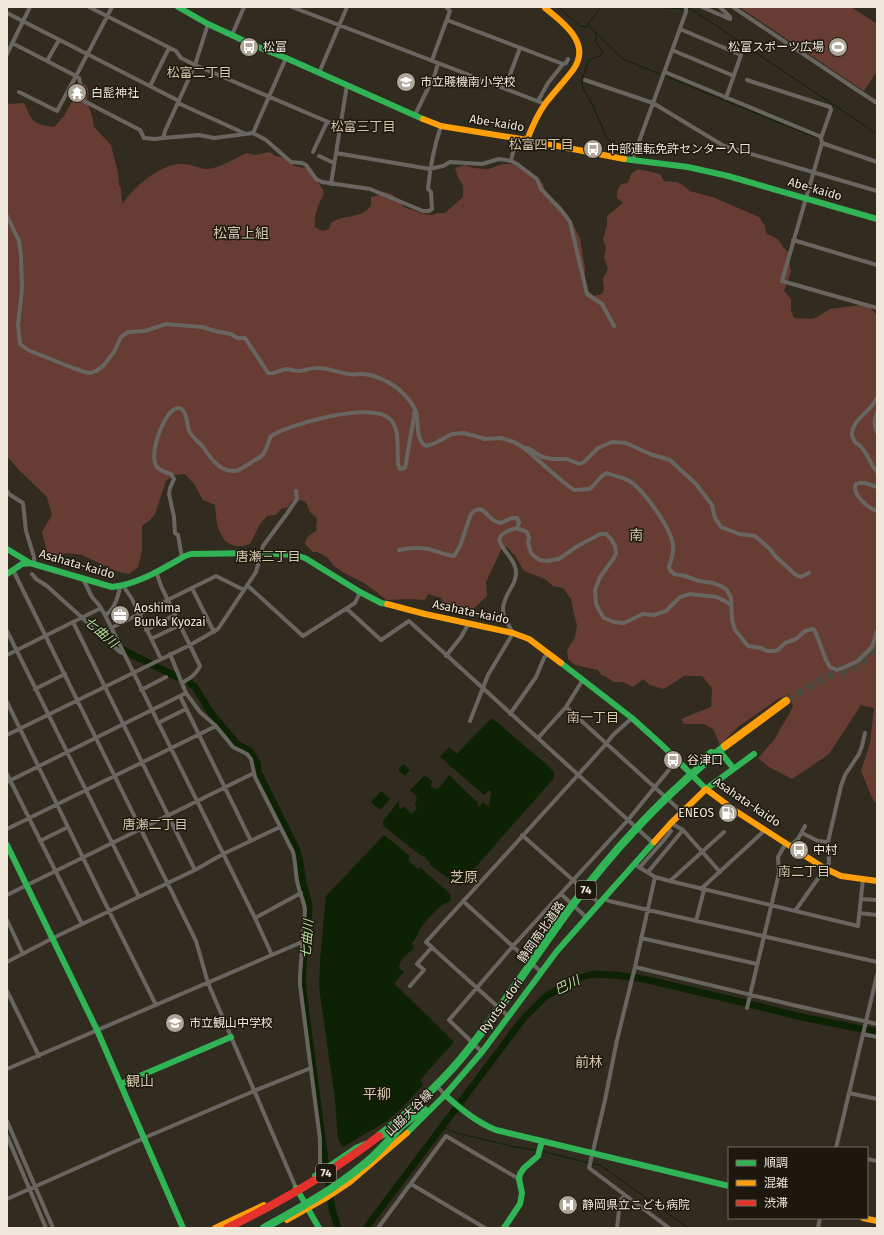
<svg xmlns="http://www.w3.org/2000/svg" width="884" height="1235" font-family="'Fira Sans','Noto Sans JP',sans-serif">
<rect width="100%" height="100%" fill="#322c20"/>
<path fill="#673c32" d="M739 7H851L877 24V71L864 91Z
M85 84 88 89 87 102 92 116 94 127 111 145 118 173 119 185 121 188 122 204C133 188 160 164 181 164 190 163 199 169 208 169 218 169 237 157 247 153L255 155 270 152 275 156 286 158 294 166 305 168 311 171 323 190 324 194C318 204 314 216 315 227L322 231 329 229 331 223C346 213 359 220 371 206V197L376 196 383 192 392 194 404 207 424 214 432 215 437 213H445L463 197V186L458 177 455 168 465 165 473 168 488 169 503 164H511L530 171 543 184 546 195 559 204 569 217 580 238 585 269 584 278 587 290 594 296 602 294 604 289 603 279 608 269 604 257 606 248 603 239 607 225V216L623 203 617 198V191L621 184 628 183 631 174 638 169 660 174 664 181 677 182 684 186 690 191 715 198 759 217 765 226 766 234C783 239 778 243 789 253V261L791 271 784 291 791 299V311L794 318 811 319 817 317 830 309 861 305 870 308 875 313 877 318V804L873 800 861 771 870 743 874 708 861 705 829 754 792 779 769 767 758 758 774 740 793 707 790 694 778 699 738 727 720 745 713 729 704 724H684L681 719 711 707 712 688 702 676H684L664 689 650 685 643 679 633 687 623 682H614L605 676 601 675 598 670 575 665 568 659 567 650 575 637 577 625 573 610 571 599 563 588 553 586 545 579 529 573 523 570 516 557 507 547 502 548 486 582 487 596 470 612 460 610 443 603 442 598 428 594 425 600 409 599 387 600 364 583 346 574 334 566 328 558 318 552H313L305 544C306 537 311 533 317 531L316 527 317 518 310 512 306 502 301 500 292 501 288 507 281 509 276 515 267 516 260 524 250 544C246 545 241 547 237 546 218 544 216 520 215 505L203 500 194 484 185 474 174 475 166 481 155 514 150 520 142 526V550L138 567 129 574 116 571 82 555 66 553 58 557 51 558 47 552 42 532 52 515 47 497 18 469 7 456V104L24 103C33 122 32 124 54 127L64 116 81 85Z"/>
<path fill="#0c2203" d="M492 718 546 764 554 772V778L459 886 430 865 429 862 425 857 420 855 385 827 383 825V821L399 801V807L402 809 404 806 411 814 417 808 415 804 417 797 410 790 425 775 432 781 431 787 435 789 439 788 449 775 478 803V807L483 802 486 805 489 806 491 792 490 790 488 791 484 795 440 757 449 747 457 754 469 741Z
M403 764 410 770 405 776 398 770Z
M381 791 390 799 380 810 371 802Z
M384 835 410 856 408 860 418 869 420 867 450 894 451 900 449 902 442 905 425 922 420 929 416 938 412 943 414 948 402 959 400 963 399 968 404 972 395 982 396 985 454 1042 420 1080 423 1085 402 1108 387 1121 343 1147 338 1139 335 1100 319 987 320 961 326 896Z"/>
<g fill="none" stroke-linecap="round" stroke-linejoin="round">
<path stroke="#0c2203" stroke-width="1" d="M558 7 580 26 586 27 601 7
M655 7 684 9
M687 9H691L877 134
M588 25 623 59 662 75
M596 33V42L603 53 602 55 589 60 582 79V86L593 106 607 138 616 147
M665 76 817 138
M442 1127 453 1132 515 1147 536 1150
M541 1151 589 1163
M592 1164 600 1165 687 1227 691 1228"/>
<path stroke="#0c2203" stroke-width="7" d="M109 640 119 648 177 677
M190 683 195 687 211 713 237 744 250 751 257 763 258 772 296 848 300 862 303 883 309 905V912C306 936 301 967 303 990L325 1161 332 1209 338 1228
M366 1228 523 1019 546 996 579 978 593 974 615 975 644 979 758 1006 797 1016 877 1032"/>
<path stroke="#4e483c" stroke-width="8" stroke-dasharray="8 4" stroke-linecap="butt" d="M858 659 877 650
M840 673 866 660
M786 701 844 667"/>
<path stroke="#696561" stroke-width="4" d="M89 7 176 51 181 58 195 65 340 127
M292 7 545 104
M702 7 730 19V17L720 7
M733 7 857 90 877 103
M7 13 179 101
M447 20 563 64 566 63 568 59
M680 29 741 55 726 98
M232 35 244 7
M12 43 76 76 79 78 84 101 140 130 144 138 155 139 163 138 199 135 214 138 253 133 266 140 291 162 302 163 306 165 316 179 322 182 370 189 423 211H429L432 209 431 192 428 189C430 167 434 147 441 126
M672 50 734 76
M7 54 30 7
M432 60 450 11 446 7
M47 61 59 40
M665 72 819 136 821 138 822 143
M319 73 347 7
M585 80 653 103 724 146 877 191
M747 80 830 107 831 110 821 138
M150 86 169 48
M505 88 520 48
M19 92 57 111 76 76 112 7
M538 101 548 83 563 64
M178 103 246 134
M415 115 435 74 438 63
M253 133 286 58
M163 138 165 131 195 65 208 24
M516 139 511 161 517 164 537 179 541 189 561 210 570 222 587 294 602 304 614 326
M313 152 327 122
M336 153 430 169 443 166 450 162 482 164 499 159 511 161
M319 156 334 163
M632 161 686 12V7
M877 162 822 143 782 281 877 308
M331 184 347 85
M7 216 19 241 21 256 22 289 18 325 20 344 28 350 73 368 85 372 91 373 96 371 103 366 114 352 121 337 128 332 145 331 166 324 202 327 215 331 231 334 237 338H245L268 373C274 375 280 370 286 369 290 369 294 371 298 371 305 371 312 367 319 368 329 368 338 373 349 374 352 375 357 374 361 374 370 374 381 378 390 383 400 389 412 401 416 412 419 422 415 440 426 446L433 444 452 434 464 433 485 439 501 438 514 442 524 448 562 481 574 490 589 489 592 487 602 476 607 473C614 476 622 477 628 480 643 489 672 529 673 546 674 553 671 560 669 567L670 570 674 574 685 576 699 581 713 583 721 586 727 590 731 598 732 620 735 630 748 646 761 648 767 651H774L778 650 785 643 796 639 805 631 813 629 815 631 826 660 830 667 837 670 845 667 858 661 872 647 877 631
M793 240 877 265
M877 398C875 401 873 405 870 408 862 416 845 429 855 442 857 444 860 445 862 448 868 455 871 465 877 472
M877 413C874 419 874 426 877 432
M524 448H528L542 457 552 459H567L579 464 584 462 598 448 612 442 626 443 650 454 670 460 696 484 712 505 715 518 721 527 739 534 755 536 770 549 775 556 796 575 801 577 809 573
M877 487 865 483H860L856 484C851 494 868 508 877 511
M7 491 9 494 23 503 26 531 34 557V563
M399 550C409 548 418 547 428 549 437 551 445 555 454 556L460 546 471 514C482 502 486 516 495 521 497 522 499 522 501 523L512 518H517L519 522 517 528
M182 558 178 535 175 533 174 517 169 494 170 488 174 479 171 474C167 473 161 471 158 468 146 458 165 408 178 408 187 408 187 425 189 431 192 438 199 441 203 447 211 459 222 475 239 470 243 468 248 464 252 462 256 459 262 457 264 453 267 448 268 442 271 436 290 424 373 400 391 420 400 430 397 451 398 464L400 469 405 468 414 417V413
M13 570 196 941 208 983 296 1188
M156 571 161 586 200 666C196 675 190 678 182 683
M32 574 36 579 47 586 120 652 123 653
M83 579 92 597 99 605 105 615 255 918 272 955
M247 585 303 636 355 603 360 592
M124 587 132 599 161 659
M192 588 214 632
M347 609 381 640 409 621 628 820 677 760
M105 615C114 611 118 597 120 587
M73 622 195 870
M111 628 216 576 244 590
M146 630 175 615
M7 631 139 897
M151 639 180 625
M170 654 186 693 200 712 216 726 233 747 247 754 251 759 255 777 293 852C296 863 295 874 298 885 300 894 304 901 305 910L300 975V985L320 1139V1172
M7 655 101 608
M446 656 461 637 469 623
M35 689 65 674
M141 690 166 677
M180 696 251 841
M7 702 109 911 156 1005
M566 707 682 812
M510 714 536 677 544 658 548 653
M470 721 488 675 513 633C501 613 499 608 511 588 514 583 516 578 516 573 516 568 514 563 511 559 506 550 491 539 506 532 516 527 517 528 527 532L529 538 528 543 531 553 539 560 547 561 559 559 576 547 600 534H606L611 539 615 546 616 553 614 558 600 577 595 590 596 604 599 610 604 618 614 622 624 623 643 614 654 615 666 611 680 597 690 594 717 597 730 604
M158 723 186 709
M7 735 190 645 218 629 256 572 263 546 286 515 297 499 296 491
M538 738 566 707 582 681
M7 774 82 924
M7 782 186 693
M671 823 683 830 720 872
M7 829 216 726
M802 833 818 841 828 842
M522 835 599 903
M40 841 68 827
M790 846 798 839 805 826
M634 864 655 877 670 881 858 926 863 879
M640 867 664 840 671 831 667 827
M648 872 683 830
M655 877 635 967 617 1040 605 1100 589 1168 669 1228
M670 881 724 832
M701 889 765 830
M561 894 586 917
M7 895 254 773
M603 898 609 901 877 962
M861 899 877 900
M463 901 540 971
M795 911 829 863 828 842 841 786 845 775 859 754 862 746 865 733
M859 913 877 915
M255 918 301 893
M7 920 23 954
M696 921 704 890
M641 938 757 964
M7 962 53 938 195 870 223 854 280 827
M635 967 793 1005 877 1024
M410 986 424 970 417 964 432 947
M7 991 39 1056
M747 1008 779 873 778 857 786 843
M508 1016 426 942 578 775 606 744 613 735 632 718
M863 1034 877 1037
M482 1052 449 1020 513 946 628 820 653 843
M7 1069 302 942
M436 1085 445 1095
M849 1093 877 1099
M7 1121 53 1228
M7 1136 46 1228
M836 1148 877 975
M867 1159 877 1161
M411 1184 485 1228
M7 1199 144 1138 254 1091 311 1068
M378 1228 446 1136 519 1179
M617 1228 620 1201 625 1195
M818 1228 820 1218"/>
<path stroke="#30b455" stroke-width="6" d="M178 7 208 24 253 45 286 58 423 119
M624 159 688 167 728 176 877 219
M7 549 30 563 112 587C139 584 162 569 185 556L191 554 261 553 295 555 305 558 360 592 381 603 387 604
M7 574 22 564 30 563
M561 663 632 718 664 747 706 789 754 754
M702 760 711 752 722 754 734 769
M7 845 97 1030 183 1228
M121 1084 231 1037
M445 1095C461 1109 476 1122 496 1130L729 1186
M407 1133 445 1095 482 1052 557 951 654 842
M381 1136 400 1128 425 1109
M315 1176 356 1148 365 1144
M296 1188 308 1208
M308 1209 319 1228
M504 1228 520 1204 522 1193 519 1179 520 1174 524 1168 538 1156 542 1141"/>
<path stroke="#ff9f0a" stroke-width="6" d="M423 119 441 126 527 140 624 159
M527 140C532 127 537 115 545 104 554 92 564 82 573 70 592 44 564 23 545 8L546 7
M387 604 425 614 513 633 529 639 561 663
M654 842 671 823 706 789 734 810 824 868 841 876 877 881
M863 1218 877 1221
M287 1220 326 1198 350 1182 407 1133
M215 1228 264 1205"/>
<path stroke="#30b455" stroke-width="8" d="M379 1136C408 1113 435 1089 459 1061 501 1011 535 955 574 903 618 844 668 792 725 746
M264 1228C298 1209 333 1190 363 1165 381 1151 395 1133 410 1116"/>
<path stroke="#ff9f0a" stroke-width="8" d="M725 746 786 701"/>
<path stroke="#e5322d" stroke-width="8" d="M227 1228C281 1202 332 1172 379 1136"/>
</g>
<defs>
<g id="bus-disc" transform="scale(1)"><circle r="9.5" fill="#ada699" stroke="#1d180e"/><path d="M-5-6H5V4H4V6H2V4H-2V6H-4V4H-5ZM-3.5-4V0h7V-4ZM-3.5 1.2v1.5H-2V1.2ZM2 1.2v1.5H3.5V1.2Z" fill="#fff"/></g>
<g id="stadium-disc" transform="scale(1)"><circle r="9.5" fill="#ada699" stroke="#1d180e"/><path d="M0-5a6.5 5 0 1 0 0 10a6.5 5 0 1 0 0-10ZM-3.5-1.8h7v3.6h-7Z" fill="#fff"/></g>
<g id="school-disc" transform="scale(1)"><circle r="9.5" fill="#ada699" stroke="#1d180e"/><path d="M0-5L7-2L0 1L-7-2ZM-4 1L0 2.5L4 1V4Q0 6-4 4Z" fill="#fff"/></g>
<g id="temple-disc" transform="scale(1)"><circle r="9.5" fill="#ada699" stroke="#1d180e"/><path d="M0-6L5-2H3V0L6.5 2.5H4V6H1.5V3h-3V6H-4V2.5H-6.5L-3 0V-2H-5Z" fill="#fff"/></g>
<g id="office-disc" transform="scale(1)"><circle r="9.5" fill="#ada699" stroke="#1d180e"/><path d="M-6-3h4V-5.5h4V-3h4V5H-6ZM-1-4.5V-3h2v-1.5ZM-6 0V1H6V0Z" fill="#fff"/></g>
<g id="fuel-disc" transform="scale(1)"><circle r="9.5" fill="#ada699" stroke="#1d180e"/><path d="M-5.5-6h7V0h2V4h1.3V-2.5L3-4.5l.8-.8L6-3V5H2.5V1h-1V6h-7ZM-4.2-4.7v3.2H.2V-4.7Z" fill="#fff"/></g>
<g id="hospital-disc" transform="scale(1)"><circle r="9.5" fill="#ada699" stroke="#1d180e"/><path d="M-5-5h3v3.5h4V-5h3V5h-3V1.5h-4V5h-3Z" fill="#fff"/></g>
</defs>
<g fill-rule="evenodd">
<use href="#bus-disc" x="249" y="47"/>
<use href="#stadium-disc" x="838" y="47"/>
<use href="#school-disc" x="406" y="82"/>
<use href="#temple-disc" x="77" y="93"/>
<use href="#bus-disc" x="593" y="149"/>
<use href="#office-disc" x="120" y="615"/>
<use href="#bus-disc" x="673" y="760"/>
<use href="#fuel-disc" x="728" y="813"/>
<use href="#bus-disc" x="799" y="850"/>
<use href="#school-disc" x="175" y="1023"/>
<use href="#hospital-disc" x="568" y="1205"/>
</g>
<g text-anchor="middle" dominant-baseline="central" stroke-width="3" stroke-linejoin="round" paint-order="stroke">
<g fill="#1d180e" stroke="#b0aa9d" stroke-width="1">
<rect x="576" y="881" width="20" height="18" rx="3"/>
<rect x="316" y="1164" width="20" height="18" rx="3"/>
</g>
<g font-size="11" font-weight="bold" fill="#efe8da">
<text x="586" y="890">74</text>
<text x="326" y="1173">74</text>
</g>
<g font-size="12" fill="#efe8da" stroke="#1d180e" text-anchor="start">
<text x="263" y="47">松富</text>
<text x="824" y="47" text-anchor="end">松富スポーツ広場</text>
<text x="420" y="82">市立賤機南小学校</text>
<text x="91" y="93">白髭神社</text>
<text x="607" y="149">中部運転免許センター入口</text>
<text x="134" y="608">Aoshima<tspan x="134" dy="14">Bunka Kyozai</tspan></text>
<text x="687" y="760">谷津口</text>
<text x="714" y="813" text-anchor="end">ENEOS</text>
<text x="813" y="850">中村</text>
<text x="189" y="1023">市立観山中学校</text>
<text x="582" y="1205">静岡県立こども病院</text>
</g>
<g font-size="12" fill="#efe8da" stroke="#1d180e">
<text transform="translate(497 123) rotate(9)">Abe-kaido</text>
<text transform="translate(815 189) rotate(16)">Abe-kaido</text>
<text transform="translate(77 564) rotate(16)">Asahata-kaido</text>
<text transform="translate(471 612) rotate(12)">Asahata-kaido</text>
<text transform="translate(747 802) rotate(34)">Asahata-kaido</text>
<text transform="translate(541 932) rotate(-55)">静岡南北道路</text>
<text transform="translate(501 1006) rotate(-54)">Ryutsu-dori</text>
<text transform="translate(409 1113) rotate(-44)">山脇大谷線</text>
</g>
<g font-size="13" fill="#d5c7ac" stroke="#1d180e">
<text x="199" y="72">松富二丁目</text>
<text x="363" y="126">松富三丁目</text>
<text x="541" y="144">松富四丁目</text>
<text x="268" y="556">唐瀬三丁目</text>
<text x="593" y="717">南一丁目</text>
<text x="155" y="824">唐瀬二丁目</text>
<text x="804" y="871">南二丁目</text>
</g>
<g font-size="13" font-style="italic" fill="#b1df9c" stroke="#1d180e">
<text transform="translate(101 632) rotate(41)">七曲川</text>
<text transform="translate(307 939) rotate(-85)">七曲川</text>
<text transform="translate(567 985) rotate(-26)">巴川</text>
</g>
<g font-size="14" fill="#d5c7ac" stroke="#1d180e">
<text x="241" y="233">松富上組</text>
<text x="636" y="535">南</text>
<text x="464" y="877">芝原</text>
<text x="589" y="1062">前林</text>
<text x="140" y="1081">観山</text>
<text x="377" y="1094">平柳</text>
</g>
</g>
<rect width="884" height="1235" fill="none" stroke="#efe8da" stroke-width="16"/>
<rect x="728" y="1147" width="140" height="72" fill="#1d180e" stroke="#716b60"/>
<rect x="736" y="1160" width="20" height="6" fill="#30b455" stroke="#716b60"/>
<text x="764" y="1167" font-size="12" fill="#efe8da">順調</text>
<rect x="736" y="1180" width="20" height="6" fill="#ff9f0a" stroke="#716b60"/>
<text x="764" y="1187" font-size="12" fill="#efe8da">混雑</text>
<rect x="736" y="1200" width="20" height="6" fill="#e5322d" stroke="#716b60"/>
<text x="764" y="1207" font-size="12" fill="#efe8da">渋滞</text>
</svg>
